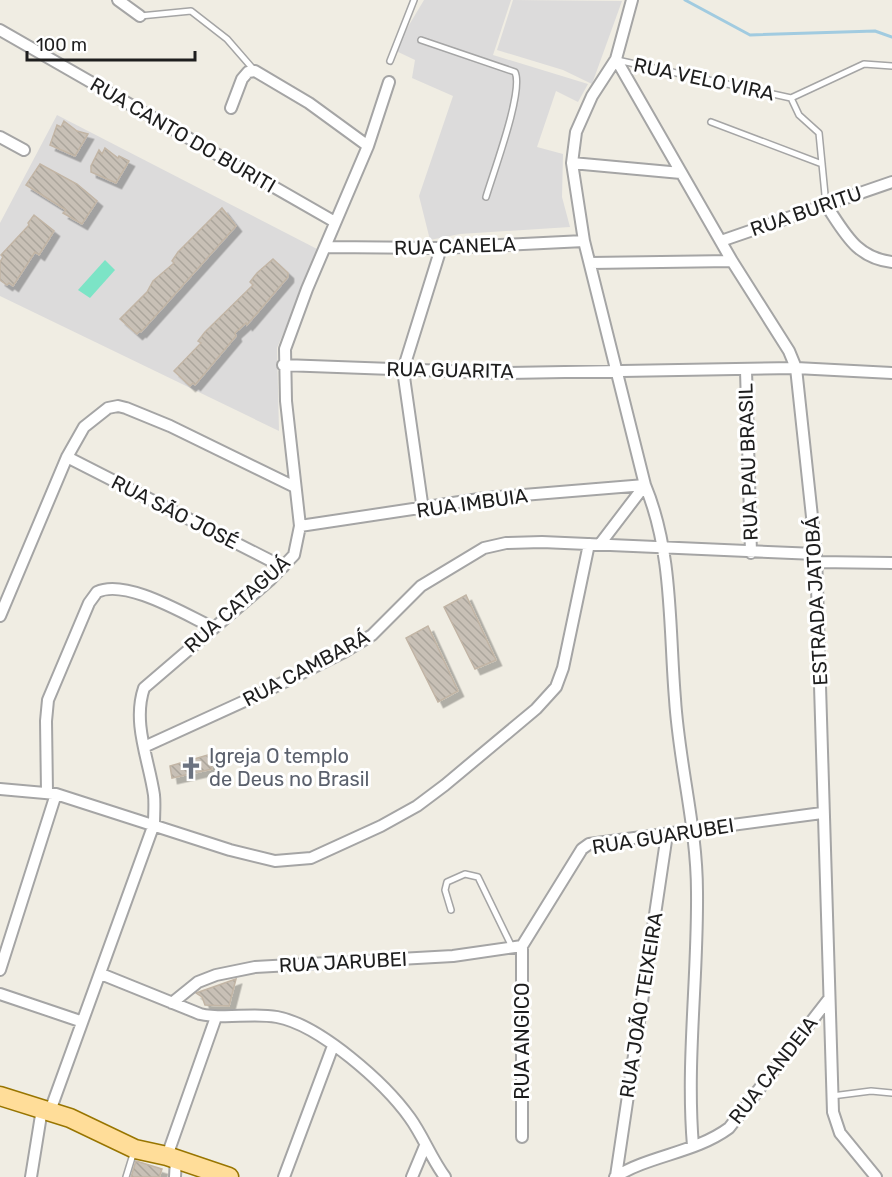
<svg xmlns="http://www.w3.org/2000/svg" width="892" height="1177" font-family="Rubik,sans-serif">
<defs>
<pattern id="building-back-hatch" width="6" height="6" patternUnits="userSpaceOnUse" patternTransform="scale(1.5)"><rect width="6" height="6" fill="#c8c0b6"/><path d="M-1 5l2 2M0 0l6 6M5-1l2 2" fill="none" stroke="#aba59c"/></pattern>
<filter id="shadow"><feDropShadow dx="5.5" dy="5.5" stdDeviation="0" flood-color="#0004"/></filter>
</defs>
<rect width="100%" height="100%" fill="#f0ede3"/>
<path fill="#dcdbdb" d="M424 0H511L493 55 588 84 578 102 556 91 537 147 563 154 562 197 570 227 460 234 430 240 419 196 453 96 412 78 415 60 394 50Z
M513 0 622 1 592 84 563 70 497 50Z
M57 115 319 250 277 348 279 431 0 296V223Z"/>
<path fill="#7ce4c6" d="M105 260 115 270 90 298 78 290Z"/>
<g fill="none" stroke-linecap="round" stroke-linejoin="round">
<path stroke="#a1cbe0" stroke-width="3" d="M685 0 750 35 875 31 892 37"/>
</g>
<path fill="url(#building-back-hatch)" stroke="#c2b5a5" stroke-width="1.5" filter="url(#shadow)" d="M64 121 77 131 88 134 75 156 50 145 57 125 61 127Z
M105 148 118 158 119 156 129 161 116 183 91 172V166L99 150 102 154Z
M40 164 77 184 97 201 82 224 63 213 66 210 26 185Z
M222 208 236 226 141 332 140 331 137 334 120 319 147 292 153 281 174 263 172 261 178 252Z
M34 215 54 231 39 255 35 252 13 286 9 283 7 285 0 280V262L3 257 1 255 29 225 28 223Z
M273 259 288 273V277L247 325 246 323 235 333 236 336 195 385 193 383 190 386 174 371 201 343 198 341 205 332 253 285 250 282 257 273Z
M466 595 496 660 475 669 444 607Z
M428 626 458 691 438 702 406 638Z
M208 755 212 769 172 778 170 766Z
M236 979 229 1006 205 1005 202 997 196 993Z
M136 1161 162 1169 159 1177H131Z"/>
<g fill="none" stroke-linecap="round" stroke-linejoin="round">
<g stroke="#a5a5a5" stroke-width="8">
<path id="lane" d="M140 16 191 11 227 39 254 70
M421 40 515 72C524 91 493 173 486 197
M617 60 791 98 864 64 892 66
M390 61 414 0
M791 98 799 115 819 133 826 205
M711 122 822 164
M451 910 445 890 447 882 465 874 478 877 512 947
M832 1096 871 1091 892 1093
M126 1177 134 1151"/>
</g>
<g stroke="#a5a5a5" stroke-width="14">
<path id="street" d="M118 0 140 16
M632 0 616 59 592 96 576 132 572 163 584 241 645 485C673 552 669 627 675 699 679 764 697 827 697 892 698 977 686 1062 693 1146
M0 30 335 222
M616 59 732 261 789 351 796 368 816 554 833 1112 840 1133 876 1177
M231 108 242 79 248 72 255 71 309 103 368 146
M0 137 24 150
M572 163 681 173
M826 205C845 233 856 258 892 262
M721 241 892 182
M326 247 441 248 584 241
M590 263 732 261
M283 365 501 373 796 368 892 373
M746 370 751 553
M67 457 283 567
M423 510 403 370 441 248
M300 526 486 498 645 485
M600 544 645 485
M817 562 892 563
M0 616 67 457 84 427 108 408 118 406 126 408 170 426 295 487
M144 747 260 694 344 652 372 635 421 586 484 548 506 543 542 542 816 554
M0 789 56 794 230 850 275 861 311 858 381 826 417 806 445 785 536 709 556 687 563 668 589 544
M47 792 46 721 48 700 89 603 97 592C126 578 186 615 214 628
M522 946 582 849 589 844 822 813
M0 970 56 794
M101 974 200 1014C225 1020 251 1012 277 1017 320 1025 385 1083 410 1118 423 1136 431 1158 445 1177
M0 994 80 1021
M172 1003 198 982 216 975 255 967 453 956 522 946
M50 1111 154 824C154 814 155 804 154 795 149 760 132 723 144 688L270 580 294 555 300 526 286 401 285 349 307 289 368 146 389 82
M522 1137V946
M167 1156 216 1017
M616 1176 667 834
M31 1177 42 1109
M175 1177 176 1159
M284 1177 333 1046
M412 1177 425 1146
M615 1177C650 1155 695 1153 729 1128L828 1000"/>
</g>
<g stroke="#987500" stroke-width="21">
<path id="primary" d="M0 1096 70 1118 135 1149 167 1156 229 1177"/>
</g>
<use href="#lane" stroke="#fff" stroke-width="5"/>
<use href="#street" stroke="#fff" stroke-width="10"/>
<use href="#primary" stroke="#fd9" stroke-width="18"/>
</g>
<defs>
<g id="church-bare" transform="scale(1.8)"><path d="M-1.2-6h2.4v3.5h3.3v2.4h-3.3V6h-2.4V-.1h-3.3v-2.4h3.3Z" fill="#6b7280" stroke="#fff" stroke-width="2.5" paint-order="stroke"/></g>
</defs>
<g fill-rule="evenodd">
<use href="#church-bare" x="191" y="768"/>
</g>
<g text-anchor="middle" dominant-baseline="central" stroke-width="6" stroke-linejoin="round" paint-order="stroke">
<g font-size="20" fill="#1e1e1e" stroke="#fff">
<text transform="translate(704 79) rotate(12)">RUA VELO VIRA</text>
<text transform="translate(183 135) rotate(30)">RUA CANTO DO BURITI</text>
<text transform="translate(806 211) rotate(-19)">RUA BURITU</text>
<text transform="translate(455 246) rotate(-2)">RUA CANELA</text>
<text transform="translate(450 370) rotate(1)">RUA GUARITA</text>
<text transform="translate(748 462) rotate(-92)">RUA PAU BRASIL</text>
<text transform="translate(472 503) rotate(-8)">RUA IMBUIA</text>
<text transform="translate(175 512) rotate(27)">RUA SÃO JOSÉ</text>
<text transform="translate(816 601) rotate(-93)">ESTRADA JATOBÁ</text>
<text transform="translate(237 604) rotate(-42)">RUA CATAGUÁ</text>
<text transform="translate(306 668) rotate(-28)">RUA CAMBARÁ</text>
<text transform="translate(663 836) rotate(-9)">RUA GUARUBEI</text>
<text transform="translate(343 962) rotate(-3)">RUA JARUBEI</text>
<text transform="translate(641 1005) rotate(-81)">RUA JOÃO TEIXEIRA</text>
<text transform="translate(522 1041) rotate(-90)">RUA ANGICO</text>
<text transform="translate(773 1070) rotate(-52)">RUA CANDEIA</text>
</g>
<g font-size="20" fill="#5b616d" stroke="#fff" text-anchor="start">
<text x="209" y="756">Igreja O templo<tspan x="209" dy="23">de Deus no Brasil</tspan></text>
</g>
</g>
<path d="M27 51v9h168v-9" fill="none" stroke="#1e1e1e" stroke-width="3"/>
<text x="36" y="51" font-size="18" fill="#1e1e1e" stroke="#ffffff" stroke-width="4.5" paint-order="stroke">100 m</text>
</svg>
